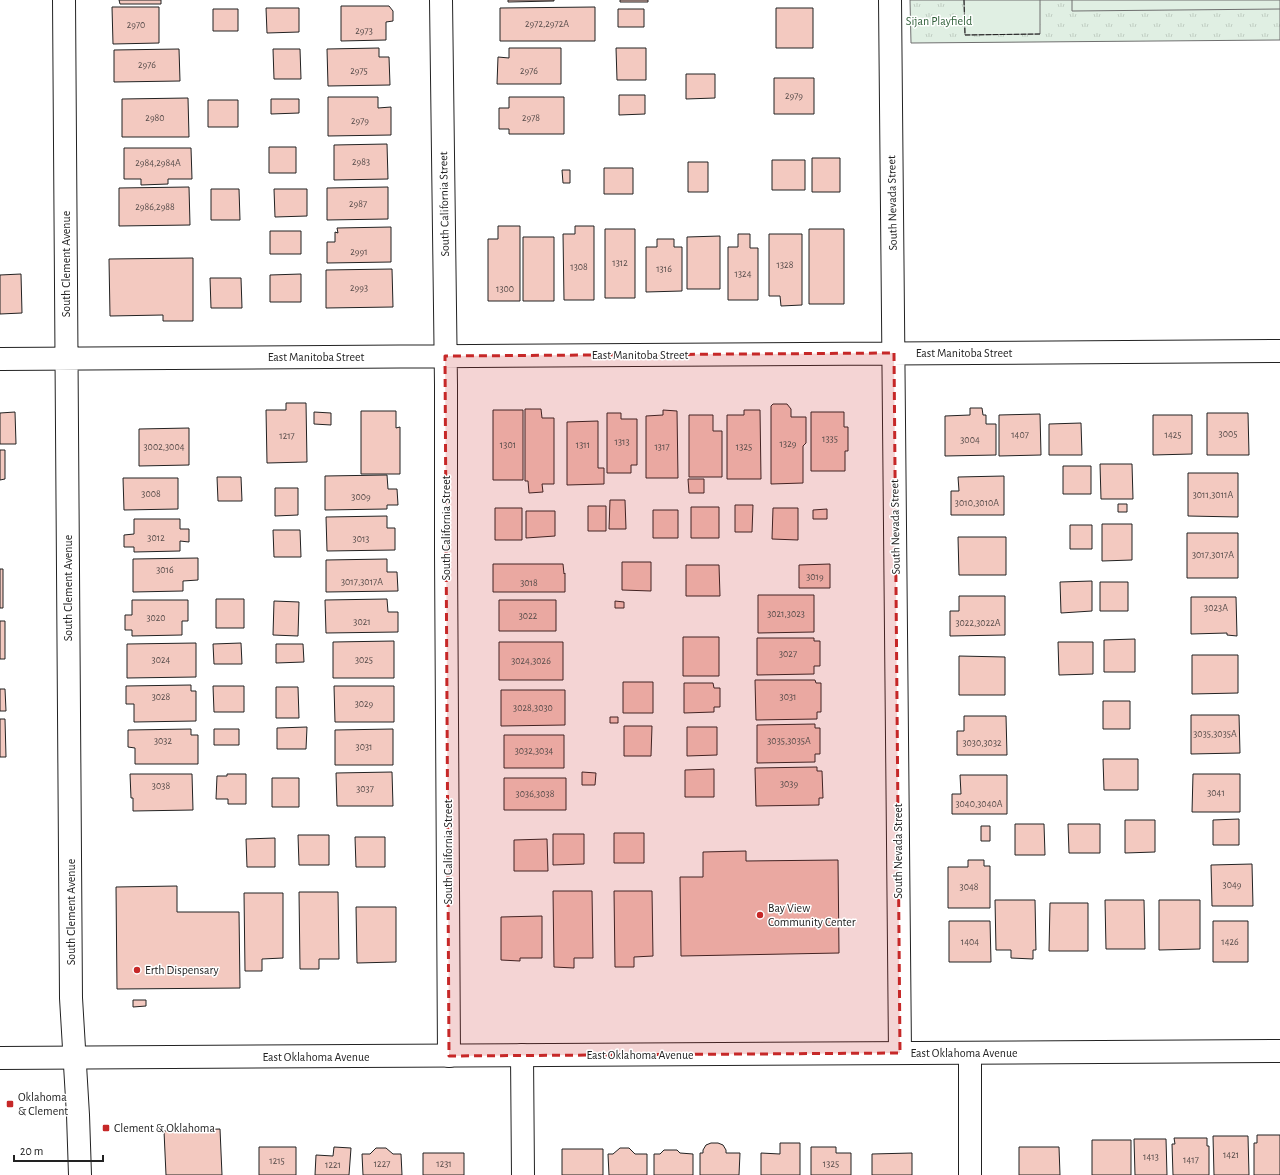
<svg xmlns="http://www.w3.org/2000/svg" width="1280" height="1175" font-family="'Alegreya Sans',sans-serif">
<defs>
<pattern id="park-tufts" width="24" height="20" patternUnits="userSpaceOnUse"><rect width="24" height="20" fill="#e0efe3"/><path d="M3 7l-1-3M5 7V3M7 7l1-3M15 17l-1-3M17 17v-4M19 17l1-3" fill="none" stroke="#c0cdc2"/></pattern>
</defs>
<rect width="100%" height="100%" fill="#fff"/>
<path fill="url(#park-tufts)" stroke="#6f6f6f" d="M910 0H1280V40L911 43Z"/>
<path fill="#e0efe3" stroke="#6f6f6f" d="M964 0H1040V34L965 35Z
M1072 0H1280V9L1072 11Z"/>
<path fill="#f3c9c0" stroke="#222" d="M119 0H161V4H120Z
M508 0H554V1L508 2Z
M620 0H648V2H620Z
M341 6H389L393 11V21L386 22V40L341 41Z
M112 7H159V43L113 44Z
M595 7V41H500V8Z
M266 8H299V32L267 33Z
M776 8H813V48H776Z
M213 9H238V31H213Z
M618 9H644V27H618Z
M379 48V57H389L390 85 328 86 327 49Z
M509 48H561V84H497L498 57 509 58Z
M616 48H646V80H617Z
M179 49 180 81 114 82V50Z
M273 49H300L301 79H274Z
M686 74H715V98L686 99Z
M774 78H814V114H774Z
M619 95H645V114L619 115Z
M328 97H378V108L391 107V135L328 136Z
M509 97H564V134H509V129H499V108H509Z
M188 98 189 137H122V99Z
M271 99H299V113L271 114Z
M208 100H238V127H208Z
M387 144 388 179 334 180V145Z
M269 147H296V173H269Z
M124 148H191L192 179H168V184L141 185V179H124Z
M812 158H840V192H812Z
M772 160H805V190H772Z
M688 162H708V192H688Z
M604 168H633V194H604Z
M562 170H570V183H563Z
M189 187 190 225 119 226V188Z
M388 187V219L327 220V188Z
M211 189H239L240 220H211Z
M274 189H307V216L275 217Z
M498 226H520V301H488V239H498Z
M575 226H594V300H564L563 234H575Z
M391 227V262L327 263V242H335V232L338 233 337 228Z
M605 229H635V298H605Z
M809 229H844V304H809Z
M270 231H301V254H270Z
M738 234H750V248H758V300H728V247H738Z
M769 234H802V305L781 306 780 296H769Z
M720 236V289H687V237Z
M523 237H554V301H523Z
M657 239H674V247H682V291L646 292V247H657Z
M193 258V321H163V315L110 316 109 259Z
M392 269 393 307 326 308V270Z
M21 274 22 313 0 314V275Z
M301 274V302H270V275Z
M210 278H241L242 308H211Z
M286 403H306L307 462 267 463 266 410H286Z
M773 404H787L791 409V417H806V443L803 446V483L771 484V406Z
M970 408H982L983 415H986V424H996V455L945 456V416L970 415Z
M525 409H541L542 418H554V484H542L543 492 529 493 528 481H525Z
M493 410H523V480H493Z
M663 410 677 411 678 478H646V416L663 415Z
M744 410H760L761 479H727V415H744Z
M361 411H396V428L400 427V474H361Z
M15 412 16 444H0V413Z
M314 412 331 413V425L314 424Z
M811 412H844V427H848V451H845V471H811Z
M607 413H621V419H637V465H631V473H607Z
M1207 413H1248L1249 455H1207Z
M1040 414 1041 455 999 456V415Z
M689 415H713V431H722V477H689Z
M1153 415H1192V454L1153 455Z
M598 421V468H604V484L567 485V422Z
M1081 423 1082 455H1049V424Z
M189 428V465L139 466V429Z
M0 450H5V479L0 480Z
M1100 464H1132L1133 499H1101Z
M1063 466H1091V494H1063Z
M1188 473H1238V517L1188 516Z
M387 475 388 489H397L398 505H387V509L325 510V476Z
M1004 476V515H951V491H959L958 477Z
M217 477H241L242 501H218Z
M123 478H178V509L124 510Z
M688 479H704V493H689Z
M275 488H298V515L275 516Z
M610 500H625L626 529H609Z
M1118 504H1127V512H1118Z
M735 505H753L752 532H735Z
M588 506H606V531H588Z
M691 507H719V538H691Z
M495 508H522V540H495Z
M773 508H798V540L772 539Z
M827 509V519H813V510Z
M653 510H678V538H653Z
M526 511H555V536L526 538Z
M387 516V528H395V550L327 551 326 517Z
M134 519H180V529H189V542L180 541V551L134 552V547H124V535L134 534Z
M1102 524H1132V560L1102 561Z
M1070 525H1092V549H1070Z
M273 530H300L301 557H274Z
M1187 533H1238V578H1187Z
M958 537H1006V575H959Z
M198 558V580L183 581V591L133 592V559Z
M387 559V572H397L398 591 326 592V560Z
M622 562H651V591L622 590Z
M493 564H563L564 574 565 573V592H493Z
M830 564V588H799V565Z
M686 565H719L720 596H686Z
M0 569H3V608H0Z
M1092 581V611L1061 613 1060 582Z
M1100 582H1128V611H1100Z
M758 595H814V632L758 633Z
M959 596H1005V635L950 636V611H959Z
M1191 597H1236L1237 636 1227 635V633L1191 634Z
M216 599H244V628H216Z
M387 599 388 612H398V632L326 633 325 600Z
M132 600H188V621H182V635L132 636V630H125V615H132Z
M499 600H556V631H499Z
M274 601 299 602 298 636 273 635Z
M615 601 624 602V608H615Z
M0 621H5V659H0Z
M683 637H719V676H683Z
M757 638H814V641H820V666H814V674L757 675Z
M1135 639V672H1104V640Z
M394 641V678H333V642Z
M499 642H563V680H499Z
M1058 642H1093V674L1059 675Z
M196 643V677L127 678V644Z
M241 643 242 664H214L213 644Z
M276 644H303L304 662 276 663Z
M1192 655H1238V693L1192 694Z
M959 656 1005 657V695H959Z
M755 680H815L816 683H821V712H817V719L756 720Z
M623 682H653V713H623Z
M684 683H713L714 688H720V707H714V712L684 713Z
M191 685V691H196V721L134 722V704H126V686Z
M213 686H244V712H214Z
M334 686H394V722H335Z
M276 687H298L299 718H276Z
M0 689H5L6 711H0Z
M501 690H565V725L501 726Z
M1103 701H1130V729H1103Z
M1191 715H1239L1240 753 1191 754Z
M964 716H1006L1007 755H957V731H964Z
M610 717H618V723H610Z
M0 719H5L6 757H0Z
M815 724V728H820V754H815V762L757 763V725Z
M624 726H652L651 756H624Z
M307 727 306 749H277V728Z
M687 727H717V755L687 756Z
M191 729V735H198V764H135V748L128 747V730Z
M214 729H239V745H214Z
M393 729V765H335V730Z
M504 735H564V768H504Z
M1103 759H1138V790H1104Z
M817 767V771H822L823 798H819V805L756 806 755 768Z
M714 769V797H685V770Z
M392 772 393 806H337L336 773Z
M582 772 596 773 595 785H582Z
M130 774H192L193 810 133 811V798H131Z
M227 774H246V804H228V799H216L217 776H227Z
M1193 774H1240V812H1192Z
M960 775H1007V814H952V794H961Z
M272 778H299V807H272Z
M504 778H566V810H504Z
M1239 819V845H1213V820Z
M1125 820H1155V852L1125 853Z
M1015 824H1044L1045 855H1015Z
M1068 824H1100V853H1069Z
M981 826H990V841H981Z
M614 833H644V863H614Z
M553 834H584V864L553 865Z
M298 835H329V865H299Z
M355 837H385V867H356Z
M275 838V867H247L246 839Z
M547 839 548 871H514V840Z
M746 851V861L838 860 839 953 681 956 680 877H703V852Z
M968 860H984V866H990V908H948V867H968Z
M1252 864 1253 906H1212L1211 865Z
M177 886V912H239L240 988 117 989 116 887Z
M553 891H592L593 958H574V968L554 967Z
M614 891H652L653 956 634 957V967H615Z
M299 892H338L339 959H319V969H300Z
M244 893H283V958L262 959V971H245Z
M995 900H1035L1036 950H1033V959L1011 958V950H996Z
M1105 900H1144L1145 949H1106Z
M1159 900H1200V949L1159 950Z
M1050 903H1088V951H1049Z
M356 907H396V962L357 963Z
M542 916V958H520V961L501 960V917Z
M949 921H990L991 962H949Z
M1213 921H1248V962H1213Z
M133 1000H146V1006L133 1007Z
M220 1129 222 1175H166L164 1131Z
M1257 1135H1280V1175H1254V1143H1257Z
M1213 1136H1248L1249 1175H1214Z
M1174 1138H1207V1146H1209V1175H1173L1172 1144H1175Z
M1134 1139H1166L1167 1175H1135Z
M1092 1140H1131V1175H1092Z
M711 1143H718L723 1145 726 1150V1153H740L739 1175H700V1153H703V1150L706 1145Z
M780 1143H800V1175H761V1153L780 1154Z
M259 1147H296V1175H259Z
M334 1147 351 1148 349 1175H315L316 1155 333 1156Z
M811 1147H836V1153H851V1175H811Z
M1019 1147H1059L1060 1175H1019Z
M376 1148H386L393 1154H401L402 1175H363L362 1154H370Z
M620 1148H629L635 1154H647V1175H609L608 1154H613Z
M562 1149H603V1175H562Z
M664 1150H677L680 1153 693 1154V1175H654V1154H660Z
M423 1153H464V1175H423Z
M912 1153V1175H872V1154Z"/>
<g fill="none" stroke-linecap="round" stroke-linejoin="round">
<g stroke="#222" stroke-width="24">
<path id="minor" d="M64 0 71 998 78 1115 80 1175
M441 0 446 385V553L449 1056
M890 0 900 1053
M0 359 1280 351
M970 1053V1175
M522 1055 523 1175"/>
</g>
<g stroke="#222" stroke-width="24">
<path id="major" d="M0 1058 1280 1051"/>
</g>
<use href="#minor" stroke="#fff" stroke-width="22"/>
<use href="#major" stroke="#fff" stroke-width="22"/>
<path stroke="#222" stroke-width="1" stroke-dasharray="5 2" stroke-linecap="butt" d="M964 0 965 35 1040 34"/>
</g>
<path fill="#c62828" fill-opacity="0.2" stroke="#c62828" stroke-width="3" stroke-dasharray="8 5" stroke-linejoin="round" d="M894 353 900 1053 449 1056 445 356Z"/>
<g fill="#c62828" stroke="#fff" stroke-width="1.5">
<circle cx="760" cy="915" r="4"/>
<circle cx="137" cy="970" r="4"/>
<rect x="6" y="1100" width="8" height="8" rx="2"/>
<rect x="102" y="1124" width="8" height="8" rx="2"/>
</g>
<g text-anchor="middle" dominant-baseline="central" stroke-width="3" stroke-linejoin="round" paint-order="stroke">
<g font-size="10" fill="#564c4a">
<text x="547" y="24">2972,2972A</text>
<text x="136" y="25">2970</text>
<text x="364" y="31">2973</text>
<text x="147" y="65">2976</text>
<text x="359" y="71">2975</text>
<text x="529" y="71">2976</text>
<text x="794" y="96">2979</text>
<text x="155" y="118">2980</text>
<text x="531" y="118">2978</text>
<text x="360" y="121">2979</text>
<text x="361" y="162">2983</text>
<text x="158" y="163">2984,2984A</text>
<text x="358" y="204">2987</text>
<text x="155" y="207">2986,2988</text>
<text x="359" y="252">2991</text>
<text x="620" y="263">1312</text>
<text x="785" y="265">1328</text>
<text x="579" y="267">1308</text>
<text x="664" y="269">1316</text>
<text x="743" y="274">1324</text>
<text x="359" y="288">2993</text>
<text x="505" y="289">1300</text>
<text x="1228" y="434">3005</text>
<text x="1020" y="435">1407</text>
<text x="1173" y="435">1425</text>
<text x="287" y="436">1217</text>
<text x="830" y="439">1335</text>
<text x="970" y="440">3004</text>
<text x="622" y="442">1313</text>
<text x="788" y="444">1329</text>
<text x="508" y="445">1301</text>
<text x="583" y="445">1311</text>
<text x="164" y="447">3002,3004</text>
<text x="662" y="447">1317</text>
<text x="744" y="447">1325</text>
<text x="151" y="494">3008</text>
<text x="1213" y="495">3011,3011A</text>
<text x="361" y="497">3009</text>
<text x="977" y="503">3010,3010A</text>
<text x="156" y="538">3012</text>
<text x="361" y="539">3013</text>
<text x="1213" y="555">3017,3017A</text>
<text x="165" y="570">3016</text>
<text x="815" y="577">3019</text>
<text x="362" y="582">3017,3017A</text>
<text x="529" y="583">3018</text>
<text x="1216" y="608">3023A</text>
<text x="786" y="614">3021,3023</text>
<text x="528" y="616">3022</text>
<text x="156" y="618">3020</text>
<text x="362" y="622">3021</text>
<text x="978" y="623">3022,3022A</text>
<text x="788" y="654">3027</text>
<text x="161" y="660">3024</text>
<text x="364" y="660">3025</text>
<text x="531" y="661">3024,3026</text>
<text x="161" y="697">3028</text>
<text x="788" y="697">3031</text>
<text x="364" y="704">3029</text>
<text x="533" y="708">3028,3030</text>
<text x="1215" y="734">3035,3035A</text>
<text x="163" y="741">3032</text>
<text x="789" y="741">3035,3035A</text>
<text x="982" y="743">3030,3032</text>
<text x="364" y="747">3031</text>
<text x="534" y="751">3032,3034</text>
<text x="789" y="784">3039</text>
<text x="161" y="786">3038</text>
<text x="365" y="789">3037</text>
<text x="1216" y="793">3041</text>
<text x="535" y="794">3036,3038</text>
<text x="979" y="804">3040,3040A</text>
<text x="1232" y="885">3049</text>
<text x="969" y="887">3048</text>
<text x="970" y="942">1404</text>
<text x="1230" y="942">1426</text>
<text x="1231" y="1155">1421</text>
<text x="1151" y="1157">1413</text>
<text x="1191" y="1160">1417</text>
<text x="277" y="1161">1215</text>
<text x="382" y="1164">1227</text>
<text x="444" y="1164">1231</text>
<text x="831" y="1164">1325</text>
<text x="333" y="1165">1221</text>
</g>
<g font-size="12" fill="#2f5e38" stroke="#fff">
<text x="939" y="21">Sijan Playfield</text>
</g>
<g font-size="12" fill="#222" stroke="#fff">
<text transform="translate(892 203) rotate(-91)">South Nevada Street</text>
<text transform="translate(444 204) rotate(-91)">South California Street</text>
<text transform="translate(66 264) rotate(-90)">South Clement Avenue</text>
<text x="964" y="353">East Manitoba Street</text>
<text x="640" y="355">East Manitoba Street</text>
<text x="316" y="357">East Manitoba Street</text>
<text transform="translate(895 527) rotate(-91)">South Nevada Street</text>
<text transform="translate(446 528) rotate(-90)">South California Street</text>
<text transform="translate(68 588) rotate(-90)">South Clement Avenue</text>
<text transform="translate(898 851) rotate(-90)">South Nevada Street</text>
<text transform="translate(448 852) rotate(-90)">South California Street</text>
<text transform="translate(71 912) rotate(-90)">South Clement Avenue</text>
<text x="964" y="1053">East Oklahoma Avenue</text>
<text x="640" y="1055">East Oklahoma Avenue</text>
<text x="316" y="1057">East Oklahoma Avenue</text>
</g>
<g font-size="12" fill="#222" stroke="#fff" text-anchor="start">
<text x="768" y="908">Bay View<tspan x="768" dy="14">Community Center</tspan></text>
<text x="145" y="970">Erth Dispensary</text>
<text x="18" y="1097">Oklahoma<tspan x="18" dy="14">&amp; Clement</tspan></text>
<text x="114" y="1128">Clement &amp; Oklahoma</text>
</g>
</g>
<path d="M14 1155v6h89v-6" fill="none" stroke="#222222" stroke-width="2"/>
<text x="20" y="1155" font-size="12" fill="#222222" stroke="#ffffff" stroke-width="3" paint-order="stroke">20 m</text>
</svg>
